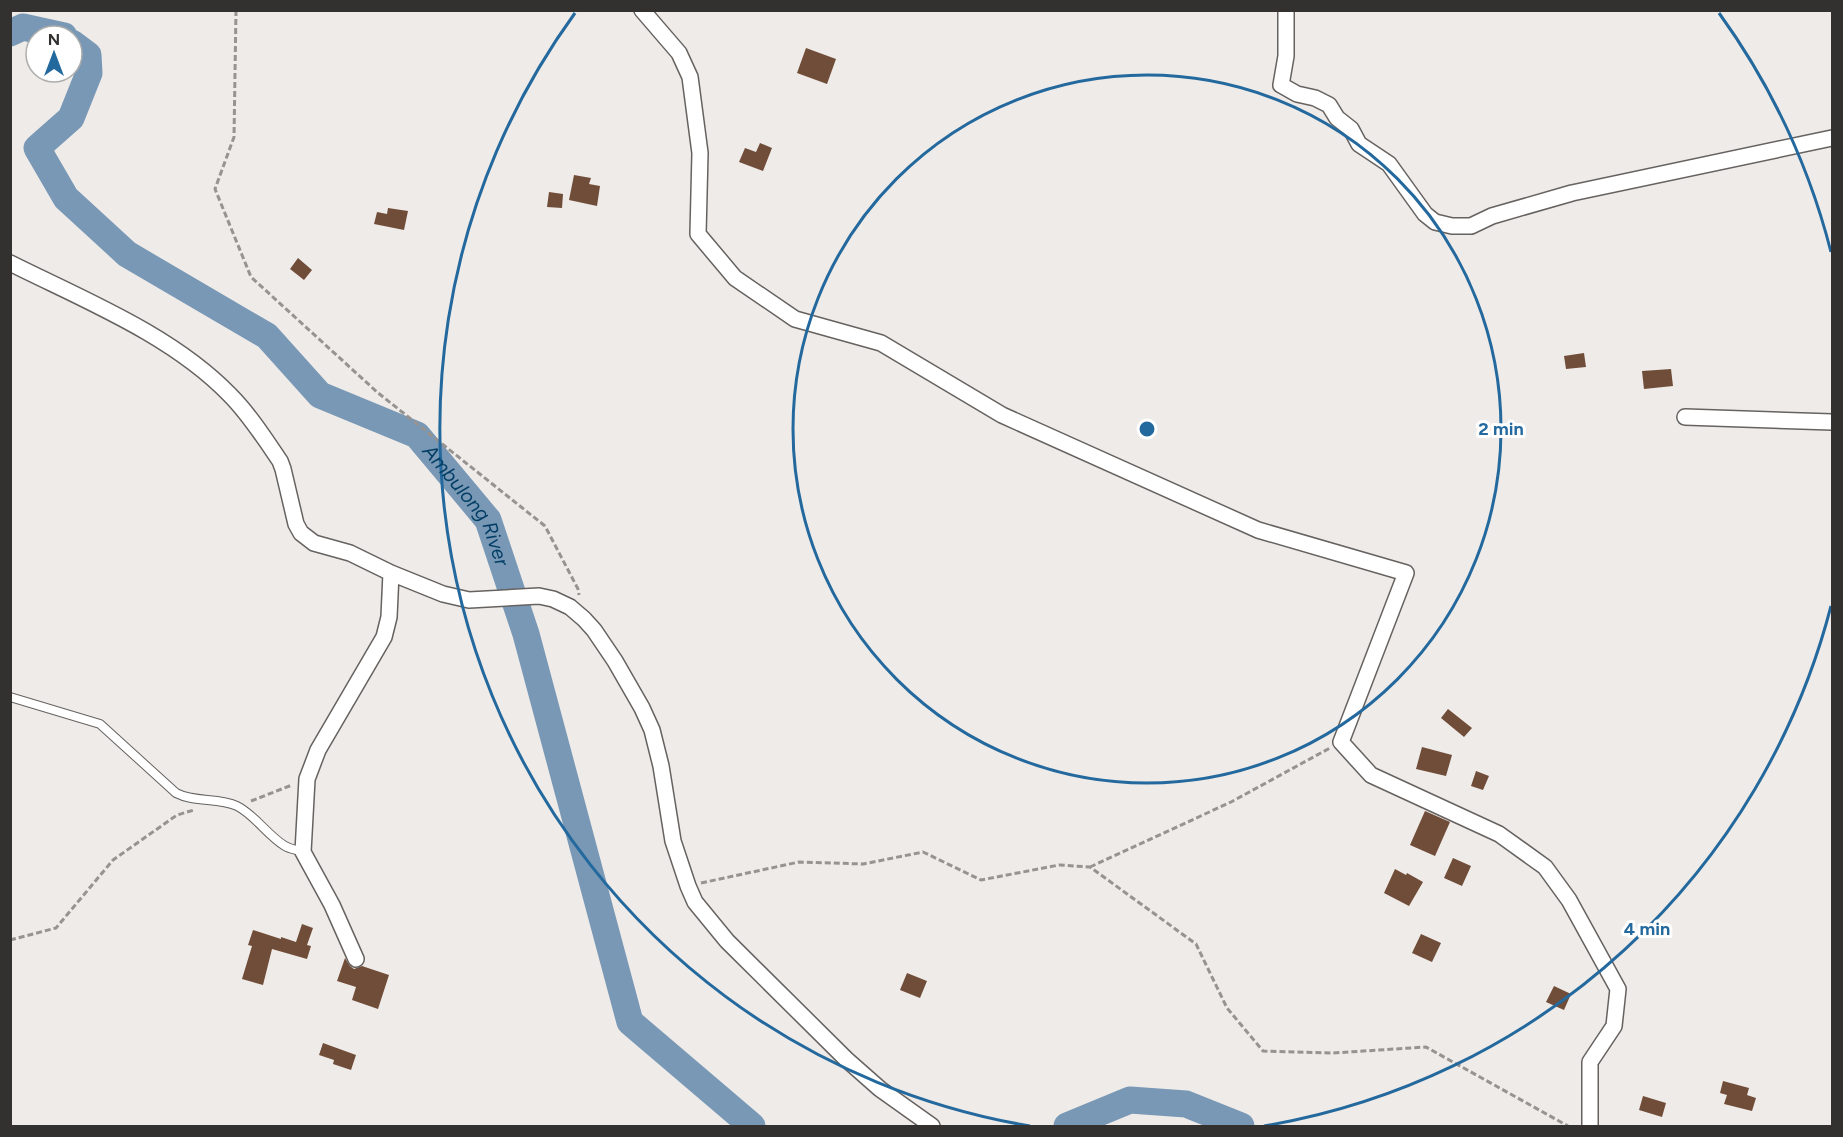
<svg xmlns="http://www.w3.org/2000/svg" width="1843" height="1137" font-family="Figtree,sans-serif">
<rect width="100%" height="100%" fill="#efebe8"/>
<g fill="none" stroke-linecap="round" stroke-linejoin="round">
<g stroke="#7898b6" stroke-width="27">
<path d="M10 33 23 27 64 36"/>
<path id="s1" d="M72 43 88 55 89 73 71 118 37 148 66 198 127 254 267 336 320 395 417 435 488 520 526 634 630 1022 752 1126"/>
<path d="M1067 1126 1130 1100 1186 1104 1241 1126"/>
</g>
</g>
<path fill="#704d39" d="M806 48 836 59 827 84 797 73Z
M760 143 772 148 763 171 739 162 745 148 756 152Z
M574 175 591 178 589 184 600 186 597 206 569 200Z
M549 192 563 194 562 208 547 207Z
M388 208 408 211 404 230 374 224 377 212 387 214Z
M298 258 312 270 304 280 290 269Z
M1584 353 1586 367 1566 369 1564 356Z
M1671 369 1673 386 1644 389 1642 371Z
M1448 709 1472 728 1464 737 1441 718Z
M1422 747 1452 755 1446 776 1416 769Z
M1476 771 1489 776 1483 790 1471 786Z
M1425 811 1450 822 1435 856 1410 845Z
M1453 858 1471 866 1462 886 1444 878Z
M1395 869 1406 875 1407 873 1423 882 1409 906 1384 893Z
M302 924 313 928 307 945 311 946 307 959 272 949 263 985 242 979 252 946 248 945 253 930 281 939V937L296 942Z
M1421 934 1441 943 1432 962 1412 953Z
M345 958 350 966 354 969 362 966 389 975 378 1009 352 1000 356 987 337 981Z
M907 973 927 981 920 998 900 990Z
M1554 986 1571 994 1564 1010 1546 1002Z
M323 1043 356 1055 351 1070 333 1064 334 1060 319 1055Z
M1723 1081 1749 1088 1747 1095 1756 1098 1752 1111 1724 1104 1727 1095 1720 1093Z
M1643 1096 1666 1103 1662 1117 1639 1110Z"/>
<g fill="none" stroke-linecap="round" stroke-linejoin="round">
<g stroke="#666260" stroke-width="10">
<path id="service" d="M10 697 100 724 176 793C195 803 218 797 237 806 255 815 267 835 285 846 290 849 297 850 303 852"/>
</g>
<g stroke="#666260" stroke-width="18">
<path id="minor" d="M642 10 679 53 690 77 700 153 698 234 735 278 795 319 881 343 1002 415 1258 530 1406 573 1341 742 1371 775 1499 834 1545 867 1569 900 1618 989 1614 1026 1590 1062V1126
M1286 10V56L1281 85 1297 94 1315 98 1329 105 1337 118 1351 129 1359 144 1389 164 1425 214 1435 222 1452 226H1471L1492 216 1572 193 1832 138
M10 263C84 300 172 335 230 395 249 414 265 439 280 461L283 469 296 524 301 533 314 543 350 553 391 573 443 594 469 600 539 596 553 599 570 607 584 619 594 630 615 661 642 708 652 730 661 766 673 841 688 886 695 902 727 941 846 1059 880 1089 932 1126
M1685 417 1832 422
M356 959 332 905 303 852 307 779 318 750 384 637 389 617 391 573"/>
</g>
<path stroke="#969391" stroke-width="3" stroke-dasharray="6 3" stroke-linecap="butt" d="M236 10 234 137 215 189 251 277 377 392 545 526 578 589 579 595
M251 801 292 785
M1090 867 1231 802 1330 748
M701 883 799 862 863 864 923 852 981 880 1059 865 1090 867 1196 944 1227 1008 1263 1051 1333 1053 1426 1047 1568 1126
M10 940 56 928 113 860 177 815 194 810"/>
<use href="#service" stroke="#fff" stroke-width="8"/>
<use href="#minor" stroke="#fff" stroke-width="15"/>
</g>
<g fill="none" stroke="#24699e" stroke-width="3">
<circle cx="1147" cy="429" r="354"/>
<path d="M1831 606A707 707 0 0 1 1264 1126M1030 1126A707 707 0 0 1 575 13M1719 13A707 707 0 0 1 1831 252"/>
</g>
<g text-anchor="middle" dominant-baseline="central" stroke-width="6" stroke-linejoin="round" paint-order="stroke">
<g font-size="20" font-style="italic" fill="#053f66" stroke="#fff">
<text stroke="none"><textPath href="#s1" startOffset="706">Ambulong River</textPath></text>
</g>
</g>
<circle cx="1147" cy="429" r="9" fill="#24699e" stroke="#fff" stroke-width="3"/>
<g font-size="18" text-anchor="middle" font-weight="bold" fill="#24699e" stroke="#fff" stroke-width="6" stroke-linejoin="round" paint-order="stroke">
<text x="1501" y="435">2 min</text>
<text x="1647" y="935">4 min</text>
</g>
<rect width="1843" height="1137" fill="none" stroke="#333130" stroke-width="24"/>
<g transform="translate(54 54)"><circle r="28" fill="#ffffff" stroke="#adadac" stroke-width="1.5"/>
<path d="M0-4.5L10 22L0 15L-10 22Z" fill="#24699e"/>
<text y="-9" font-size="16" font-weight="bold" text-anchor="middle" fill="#333130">N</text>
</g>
</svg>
